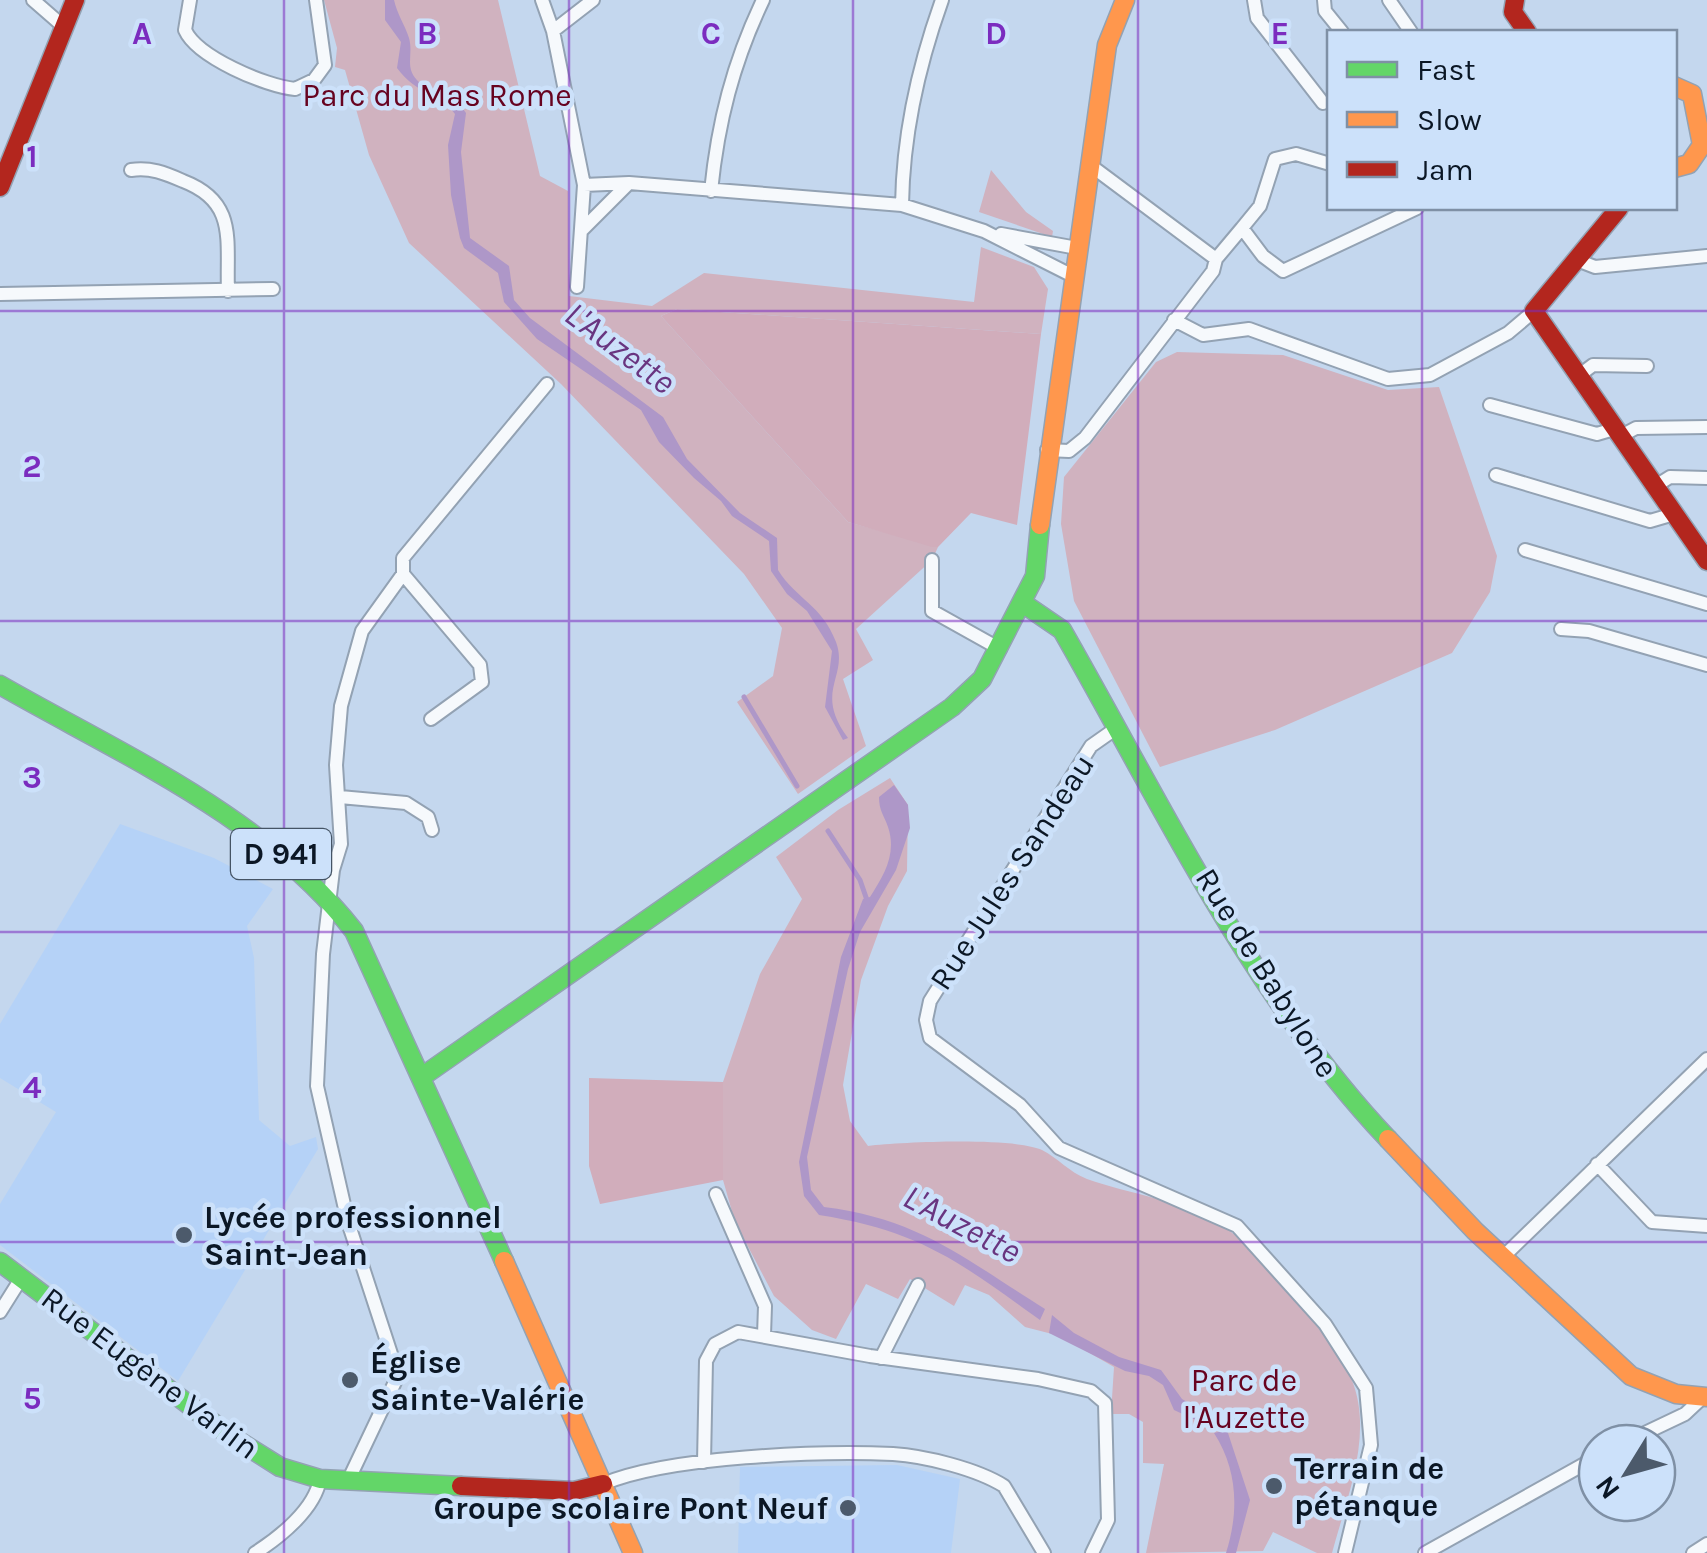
<svg xmlns="http://www.w3.org/2000/svg" width="1707" height="1553" font-family="Karla,sans-serif">
<rect width="100%" height="100%" fill="#c4d7ee"/>
<path fill="#b5d2f7" d="M120 824 214 858 273 889 247 926 254 958 259 1120 290 1146 316 1137 318 1149 178 1381 0 1245V1204L56 1112 0 1078V1024Z
M897 1465 960 1479 951 1553H738L740 1467Z"/>
<path fill="#d0b2bf" d="M324 0H498L540 176 568 191 569 296 652 306 704 273 974 302 981 247 1034 267 1048 289 1041 334 677 309 661 316 848 522 938 547 932 560 856 629 873 660 843 679 866 746 798 794 737 702 773 676 782 628 744 574 561 384 409 243 369 155 345 70 335 67 337 48Z
M991 170 1026 212 1053 231 1052 237 979 212Z
M1177 352 1283 355 1388 390 1439 387 1497 556 1490 592 1452 653 1275 730 1160 767 1074 601 1061 524 1064 477 1156 362Z
M890 778 908 805 907 871 888 906 861 980 843 1085 850 1121 868 1146C903 1142 1013 1137 1042 1150 1058 1158 1069 1172 1087 1179 1129 1194 1185 1201 1223 1226 1258 1250 1338 1343 1353 1383 1373 1437 1346 1500 1332 1553H1317L1273 1532 1263 1551 1146 1553 1164 1464 1143 1463V1422L1129 1414H1111L1114 1367 1060 1336 1025 1327 989 1295 965 1285 954 1306 910 1279 898 1299 866 1284 836 1339 812 1330 774 1296 735 1222 723 1180V1082L760 974 802 899 776 857 838 810Z"/>
<path fill="#d1adbb" d="M677 309 1041 334 1017 525 971 513 938 547H932L848 522 661 316Z
M589 1078 723 1082V1180L600 1204 589 1166Z"/>
<path fill="#ae97c8" d="M385 0H394C397 14 405 25 409 38 414 56 403 68 420 83 437 97 453 93 466 113L461 152 470 238 509 266 514 300 530 318 663 417 687 459 740 513 777 538 778 570C796 599 822 605 836 642 849 677 813 691 848 738L843 740 825 707 832 651 807 611 787 594 771 571 769 541 732 516 721 501 694 478 659 442 641 410 537 339 504 302 498 273 464 248 460 238 451 195 448 145 455 114C442 95 417 95 397 68L401 42 385 20Z
M894 785 908 805 910 828 896 870 860 932 848 969 807 1157 811 1190 824 1207C921 1219 966 1260 1045 1309L1040 1320C959 1262 921 1231 819 1215L804 1196 799 1162 841 957 863 899 870 897C884 875 897 854 888 827 884 815 879 811 879 797Z
M1052 1315 1074 1333 1119 1357 1161 1370 1182 1399 1219 1421 1204 1424 1174 1410 1163 1385 1149 1376 1125 1371 1049 1333Z
M1227 1430 1250 1500 1236 1553H1226C1239 1512 1238 1470 1214 1433Z"/>
<g fill="none" stroke-linecap="round" stroke-linejoin="round">
<path stroke="#ae97c8" stroke-width="5" d="M744 697 797 786
M828 831 860 880 868 903"/>
<g stroke="#93a2b3" stroke-width="16">
<path id="street" d="M33 0 64 27
M190 0 185 30C197 57 265 86 295 89L314 80 325 65 316 0
M542 0 553 31 584 185 577 287
M1254 0 1257 18 1323 103
M1324 0 1325 11 1342 32
M1389 0 1411 32
M553 31 593 0
M1330 164 1296 154 1275 159 1260 206 1242 228 1263 256 1283 271 1417 208
M131 170C150 167 165 173 183 181 238 202 226 241 228 291
M584 185 629 183 902 205 984 231 1073 276
M711 191C718 122 733 63 763 0
M902 205C903 134 918 67 942 0
M582 230 629 183
M1001 234 1077 248
M1216 259 1242 228
M1577 260 1595 267 1707 256
M0 294 273 289
M1174 320 1203 335 1249 329 1388 379 1430 375 1508 333 1534 311
M1577 377 1593 365 1647 366
M1490 405 1597 434 1614 429
M1619 437 1636 428 1707 427
M1047 450 1069 451 1085 438 1213 271 1216 259 1090 165
M1496 475 1650 521 1674 514
M1654 487 1670 477 1707 478
M1525 550 1707 604
M932 560V611L1000 649
M403 574 480 665 482 682 431 719
M1561 629 1589 631 1707 665
M1118 727 1091 746 930 1001 926 1020 930 1038 1020 1105 1059 1148 1237 1226 1325 1324 1366 1388 1371 1445 1345 1553
M340 797 406 803 428 817 432 830
M1597 1164 1652 1222 1707 1226
M716 1194 765 1306 764 1335
M1502 1258 1707 1059
M0 1312 22 1277
M881 1358 918 1285
M1624 1443 1685 1414 1703 1397
M704 1462 706 1361 715 1344 738 1332 870 1356 1038 1379 1091 1391 1105 1403 1108 1520 1092 1553
M348 1481 395 1382V1366L348 1222 317 1086 323 954 333 870 341 844 336 765 341 706 362 631 403 574V558L547 384
M603 1484C669 1456 820 1451 893 1454 925 1456 977 1469 1004 1486L1044 1553
M255 1553C280 1537 315 1509 320 1479
M1425 1553 1597 1457
M1693 1553 1707 1544"/>
</g>
<g stroke="#93a2b3" stroke-width="21">
<path id="fast" d="M1024 604 1062 630C1160 801 1252 996 1388 1139
M0 685C124 756 264 816 354 931L504 1261
M423 1076 952 707 982 679 1035 576 1040 525
M0 1262 229 1435 280 1467 320 1479 461 1486"/>
</g>
<g stroke="#93a2b3" stroke-width="21">
<path id="slow" d="M1674 86 1692 94 1702 145 1689 164 1674 168
M1040 525 1107 45 1125 0
M1388 1139 1475 1231 1631 1376 1676 1394 1707 1397
M504 1261 633 1553"/>
</g>
<g stroke="#93a2b3" stroke-width="21">
<path id="jam" d="M1515 0 1513 12 1527 32
M0 187 75 0
M1619 208 1534 311 1707 561
M461 1486 574 1491 603 1484"/>
</g>
<use href="#street" stroke="#f6f9fc" stroke-width="12"/>
<use href="#fast" stroke="#63d668" stroke-width="18"/>
<use href="#slow" stroke="#ff974d" stroke-width="18"/>
<use href="#jam" stroke="#b3261e" stroke-width="18"/>
</g>
<path fill="none" stroke="#7b2cbf" stroke-width="2.5" stroke-opacity="0.55" d="M284 0V1553M569 0V1553M853 0V1553M1138 0V1553M1422 0V32M1422 208V1553M0 311H1707M0 621H1707M0 932H1707M0 1242H1707"/>
<g fill="#4c5a6b" stroke="#cce1fa" stroke-width="4">
<circle cx="184" cy="1235" r="10"/>
<circle cx="350" cy="1380" r="10"/>
<circle cx="1274" cy="1486" r="10"/>
<circle cx="848" cy="1508" r="10"/>
</g>
<g text-anchor="middle" dominant-baseline="central" stroke-width="9" stroke-linejoin="round" paint-order="stroke">
<rect fill="#cce1fa" stroke="#455465" stroke-width="2.5" x="231" y="829" width="100" height="50" rx="8"/>
<g font-size="30" font-weight="bold" fill="#0b1725">
<text x="281" y="854">D 941</text>
</g>
<g font-size="32" fill="#670320" stroke="#cce1fa">
<text x="437" y="95">Parc du Mas Rome</text>
<text x="1244" y="1380">Parc de<tspan x="1244" dy="37">l'Auzette</tspan></text>
</g>
<g font-size="32" fill="#0b1725" stroke="#cce1fa">
<text transform="translate(1012 872) rotate(-57)">Rue Jules Sandeau</text>
<text transform="translate(1267 973) rotate(58)">Rue de Babylone</text>
<text transform="translate(150 1373) rotate(37)">Rue Eugène Varlin</text>
</g>
<g font-size="32" font-weight="bold" fill="#0b1725" stroke="#cce1fa" text-anchor="start">
<text x="204" y="1217">Lycée professionnel<tspan x="204" dy="37">Saint-Jean</tspan></text>
<text x="370" y="1362">Église<tspan x="370" dy="37">Sainte-Valérie</tspan></text>
<text x="1294" y="1468">Terrain de<tspan x="1294" dy="37">pétanque</tspan></text>
<text x="828" y="1508" text-anchor="end">Groupe scolaire Pont Neuf</text>
</g>
<g font-size="35" font-style="italic" fill="#693580" stroke="#cce1fa">
<text transform="translate(620 348) rotate(37)">L'Auzette</text>
<text transform="translate(962 1224) rotate(28)">L'Auzette</text>
</g>
</g>
<g font-size="32" text-anchor="middle" font-weight="bold" fill="#7b2cbf" stroke="#cce1fa" stroke-width="9" stroke-linejoin="round" paint-order="stroke">
<text x="142" y="44">A</text>
<text x="427" y="44">B</text>
<text x="711" y="44">C</text>
<text x="996" y="44">D</text>
<text x="1280" y="44">E</text>
<text x="32" y="167">1</text>
<text x="32" y="477">2</text>
<text x="32" y="788">3</text>
<text x="32" y="1098">4</text>
<text x="32" y="1409">5</text>
</g>
<rect x="1327" y="30" width="350" height="180" fill="#cce1fa" stroke="#7f90a5" stroke-width="2.5"/>
<rect x="1347" y="62" width="50" height="15" fill="#63d668" stroke="#7f90a5" stroke-width="2.5"/>
<text x="1417" y="80" font-size="30" fill="#0b1725">Fast</text>
<rect x="1347" y="112" width="50" height="15" fill="#ff974d" stroke="#7f90a5" stroke-width="2.5"/>
<text x="1417" y="130" font-size="30" fill="#0b1725">Slow</text>
<rect x="1347" y="162" width="50" height="15" fill="#b3261e" stroke="#7f90a5" stroke-width="2.5"/>
<text x="1417" y="180" font-size="30" fill="#0b1725">Jam</text>
<g transform="translate(1627 1473) rotate(233)"><circle r="48" fill="#cce1fa" stroke="#7f90a5" stroke-width="2.5"/>
<path d="M0-8L18 38L0 25L-18 38Z" fill="#4c5a6b"/>
<text y="-15" font-size="28" font-weight="bold" text-anchor="middle" fill="#0b1725">N</text>
</g>
</svg>
